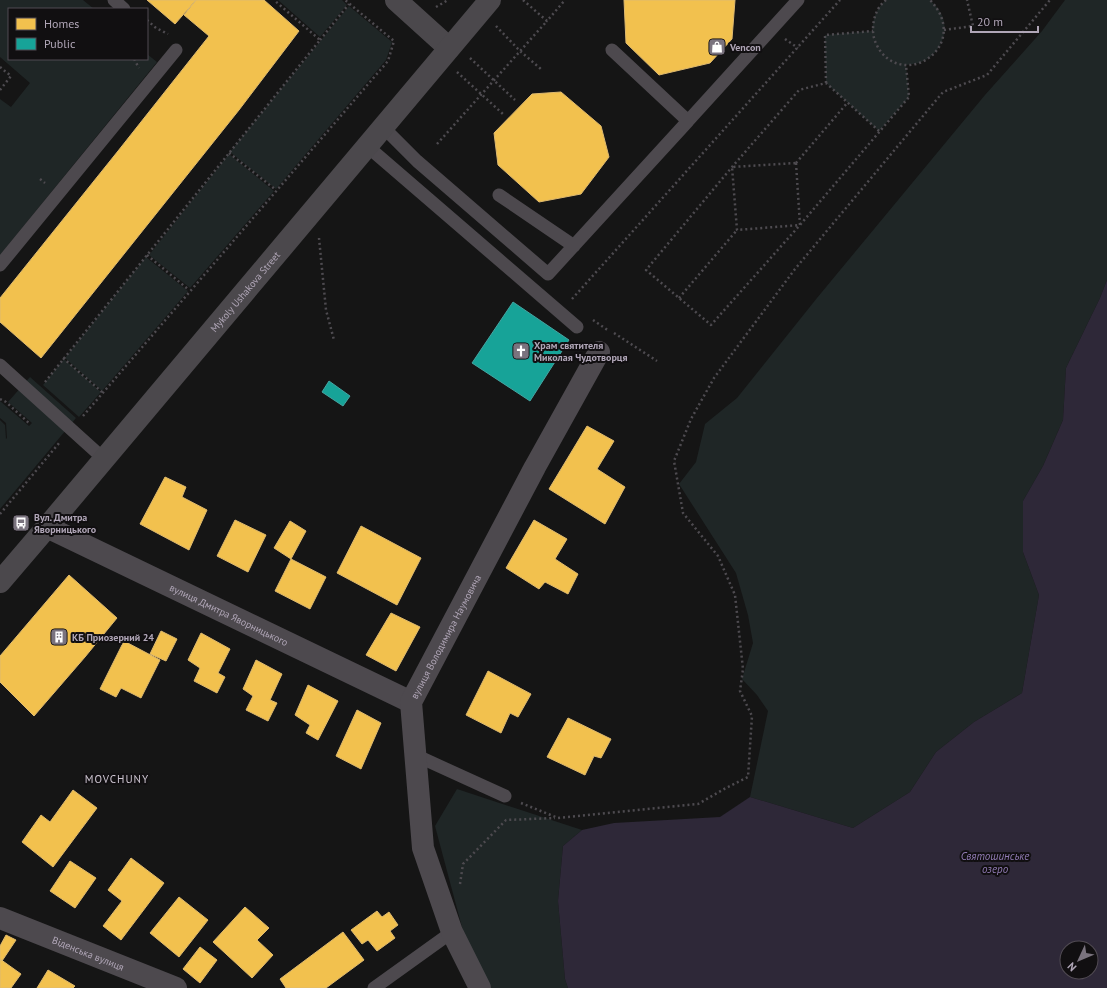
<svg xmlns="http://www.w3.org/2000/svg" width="1107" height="988" font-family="'PT Sans',sans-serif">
<rect width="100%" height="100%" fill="#151515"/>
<path fill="#1f2626" d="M0 0H83L94 9H9V59H147V54L157 62 0 255V99L15 110 11 107 30 83 0 57Z
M278 0H342L347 5 320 37Z
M886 0H930C935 5 941 11 943 18 949 37 937 57 919 63 915 64 910 64 906 65L909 97 879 131 826 83 825 35 872 31C873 19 876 8 886 0Z
M1065 0H1107V280L1100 298 1066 368 1063 420 1043 466 1023 501V552L1039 595 1022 693 974 722 936 752 910 792 853 828 750 797 768 711 757 695 742 679 753 643 748 615 736 573 679 484 696 462 705 424 737 398 817 298 985 95 1042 31Z
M349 6 392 42 386 60 276 189 230 152Z
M229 154 274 191 190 288 149 255Z
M146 257 188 291 102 391 65 358Z
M64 359 101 392 79 417 43 385Z
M30 377 76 418 0 509V446L3 443 0 446V420L5 425 6 439 7 438 6 423 0 418V401L29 426 32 423 8 402Z
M457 789 582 830 563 846 558 901 565 979 568 988H491L463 931 435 826Z"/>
<path fill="#2e2838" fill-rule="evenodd" d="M1107 280V988H568L565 979 558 901 563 846 582 830 614 823 720 817 750 797 853 828 910 792 936 752 974 722 1022 693 1039 595 1023 552V501L1043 466 1063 420 1066 368 1100 298ZM1067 948H1091V972H1067Z"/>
<path fill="#f2c14e" stroke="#deb96e" d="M147 0H196L175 24Z
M196 0H264L299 31 239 110 41 358 0 322V298L118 151 209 36 184 15Z
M624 0H735L732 39 710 63 659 75 626 43Z
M561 92 601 126 609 157 581 194 539 202 498 165 494 133 532 94Z
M587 426 614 441 597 469 625 487 605 524 549 489Z
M165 477 186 487 182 497 207 510 189 550 140 524Z
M235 520 266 535 248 572 217 556Z
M534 520 567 539 555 559 578 574 568 594 545 582 539 589 506 568Z
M290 521 306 531 291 559 274 548Z
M361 526 421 558 397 605 337 573Z
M291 559 326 577 310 609 275 591Z
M69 575 117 618 85 657 34 716 0 682V656Z
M391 613 420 627 396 671 366 655Z
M161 631 177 639 166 661 150 654Z
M201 633 230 649 218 673 225 677 217 693 194 681 200 668 188 660Z
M124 641 160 660 141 698 121 688 116 697 100 689Z
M256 660 282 674 270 700 277 703 268 721 246 710 253 696 243 689Z
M488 671 531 694 518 717 510 713 501 733 466 715Z
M308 685 338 701 318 740 306 733 310 725 295 715Z
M357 710 381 723 361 769 336 756Z
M568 718 611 739 601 758 594 756 585 775 547 757Z
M73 790 97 808 53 867 22 842 41 815 50 822Z
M131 858 164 883 121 940 103 926 122 901 108 890Z
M70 861 96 878 75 908 50 891Z
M179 897 208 920 179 957 150 933Z
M245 907 269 928 257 940 273 955 252 978 213 942Z
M377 911 382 917 389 912 398 925 390 931 395 938 377 951 368 940 362 944 351 930Z
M343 932 364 960 326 988H286L280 979Z
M6 935 16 940 2 961 0 959V946Z
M200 947 217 960 200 983 183 969Z
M0 959 21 974 11 988H0Z
M48 970 75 986 73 988H37Z"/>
<path fill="#17a398" stroke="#45a4a1" d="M513 302 569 340 530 401 472 363Z
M329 381 350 396 343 406 322 392Z"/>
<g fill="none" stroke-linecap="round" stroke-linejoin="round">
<path stroke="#4e4b50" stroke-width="2.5" stroke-dasharray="2 3" stroke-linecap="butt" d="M523 0 547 21 565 0
M886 0C877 7 873 18 873 30 873 38 876 45 881 52 910 88 971 43 930 0
M436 7 448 0
M147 20 156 28 168 34
M496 26 520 51 542 70
M944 30 973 26 967 0
M785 39 798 48
M320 40 349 4
M470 58 515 100
M134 59 139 68
M0 67 11 76 0 90
M457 72 503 114
M826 83 825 35 873 31
M879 131 826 83 799 90 732 167 646 270 711 325 800 225 909 97 906 65
M437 144 547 21
M229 153 276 190
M796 163 800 225 737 230 732 167Z
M796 163 848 102
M40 179 45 183
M319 238 326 310 334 340
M147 255 189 290
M679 298 737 230
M572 299 840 0
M593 320 609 331
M614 333 657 361
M63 358 102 392
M45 382 320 40 274 0
M0 399 6 402 30 424
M83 416 388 61 394 41 345 0
M0 514 60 442
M521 803 558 818 698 804 726 788 748 777 752 716 740 691 743 669 735 595 718 556 683 513 674 461 691 419 714 378 795 269 943 92 987 75 1050 0
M460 884 463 864 506 820 555 818"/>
<path stroke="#4d494e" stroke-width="13" d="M114 0 124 9
M612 50 688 121 798 0
M383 127 417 161 548 274 688 121
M367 146 577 327
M499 195 574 246
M0 265 176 50
M0 365 104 459
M415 755 505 796
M374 988 452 932"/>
<g stroke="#4d494e" stroke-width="22">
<path id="s1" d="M47 527 411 702"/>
<path id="s2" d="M0 918 176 988"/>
<path id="s3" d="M480 988 452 932 423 848 411 702 535 467 599 352"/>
</g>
<g stroke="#4b484c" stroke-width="22">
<path d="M396 0 449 48"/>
<path id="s4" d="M0 582 47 527 490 0"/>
</g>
</g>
<defs>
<g id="shop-square" transform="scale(0.9)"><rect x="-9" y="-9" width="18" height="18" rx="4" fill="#7a737e" stroke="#110f11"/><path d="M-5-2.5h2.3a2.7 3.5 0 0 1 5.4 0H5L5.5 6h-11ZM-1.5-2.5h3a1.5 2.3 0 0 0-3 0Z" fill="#fff"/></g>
<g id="church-square" transform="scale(0.9)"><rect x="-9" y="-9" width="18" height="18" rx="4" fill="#7a737e" stroke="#110f11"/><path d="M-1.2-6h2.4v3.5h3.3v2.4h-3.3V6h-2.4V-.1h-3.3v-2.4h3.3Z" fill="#fff"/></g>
<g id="bus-square" transform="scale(0.9)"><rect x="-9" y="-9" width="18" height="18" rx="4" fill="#7a737e" stroke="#110f11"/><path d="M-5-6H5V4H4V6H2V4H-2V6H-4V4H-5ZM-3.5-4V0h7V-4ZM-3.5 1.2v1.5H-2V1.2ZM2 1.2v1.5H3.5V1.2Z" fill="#fff"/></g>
<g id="building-square" transform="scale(0.9)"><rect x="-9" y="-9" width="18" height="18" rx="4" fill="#7a737e" stroke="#110f11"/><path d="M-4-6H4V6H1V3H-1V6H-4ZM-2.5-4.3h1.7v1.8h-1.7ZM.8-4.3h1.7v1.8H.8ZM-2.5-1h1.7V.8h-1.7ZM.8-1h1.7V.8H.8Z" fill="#fff"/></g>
</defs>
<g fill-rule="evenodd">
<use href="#shop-square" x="717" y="47"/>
<use href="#church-square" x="521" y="351"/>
<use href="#bus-square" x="21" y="523"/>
<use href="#building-square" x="59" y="637"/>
</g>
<g text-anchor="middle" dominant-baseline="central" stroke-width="4" stroke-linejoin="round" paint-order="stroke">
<g font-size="10" font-weight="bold" fill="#b0a6b7" stroke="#110f11" text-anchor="start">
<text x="730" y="47">Vencon</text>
<text x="534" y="345">Храм святителя<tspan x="534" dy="12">Миколая Чудотворця</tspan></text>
<text x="34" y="517">Вул. Дмитра<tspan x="34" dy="12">Яворницького</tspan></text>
<text x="72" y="637">КБ Приозерний 24</text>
</g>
<g font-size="10" fill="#b0a6b7" stroke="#110f11">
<text stroke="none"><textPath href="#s4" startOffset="380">Mykoly Ushakova Street</textPath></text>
<text stroke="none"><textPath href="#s1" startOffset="202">вулиця Дмитра Яворницького</textPath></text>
<text stroke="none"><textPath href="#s3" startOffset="372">вулиця Володимира Наумовича</textPath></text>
<text stroke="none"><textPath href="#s2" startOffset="95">Віденська вулиця</textPath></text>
</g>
<g font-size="11" letter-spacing="1" fill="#cfc7d3" stroke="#110f11">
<text x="117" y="779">MOVCHUNY</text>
</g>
<g font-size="11" font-style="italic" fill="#917bb4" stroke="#110f11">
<text x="995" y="856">Святошинське<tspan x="995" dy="13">озеро</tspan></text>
</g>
</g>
<rect x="8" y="8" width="140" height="52" fill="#110f11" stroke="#514b53"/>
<rect x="16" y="18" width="20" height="12" fill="#f2c14e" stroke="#514b53"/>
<text x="44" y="28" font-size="12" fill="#b0a6b7">Homes</text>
<rect x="16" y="38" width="20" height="12" fill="#17a398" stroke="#514b53"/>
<text x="44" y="48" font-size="12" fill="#b0a6b7">Public</text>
<g transform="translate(1079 960) rotate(226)"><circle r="19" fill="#110f11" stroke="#514b53"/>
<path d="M0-3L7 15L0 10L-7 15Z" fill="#7a737e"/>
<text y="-6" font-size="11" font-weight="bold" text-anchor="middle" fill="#b0a6b7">N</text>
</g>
<path d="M971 26v6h67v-6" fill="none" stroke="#b0a6b7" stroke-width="2"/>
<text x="977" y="26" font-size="12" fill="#b0a6b7" stroke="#110f11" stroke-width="3" paint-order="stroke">20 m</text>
</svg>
